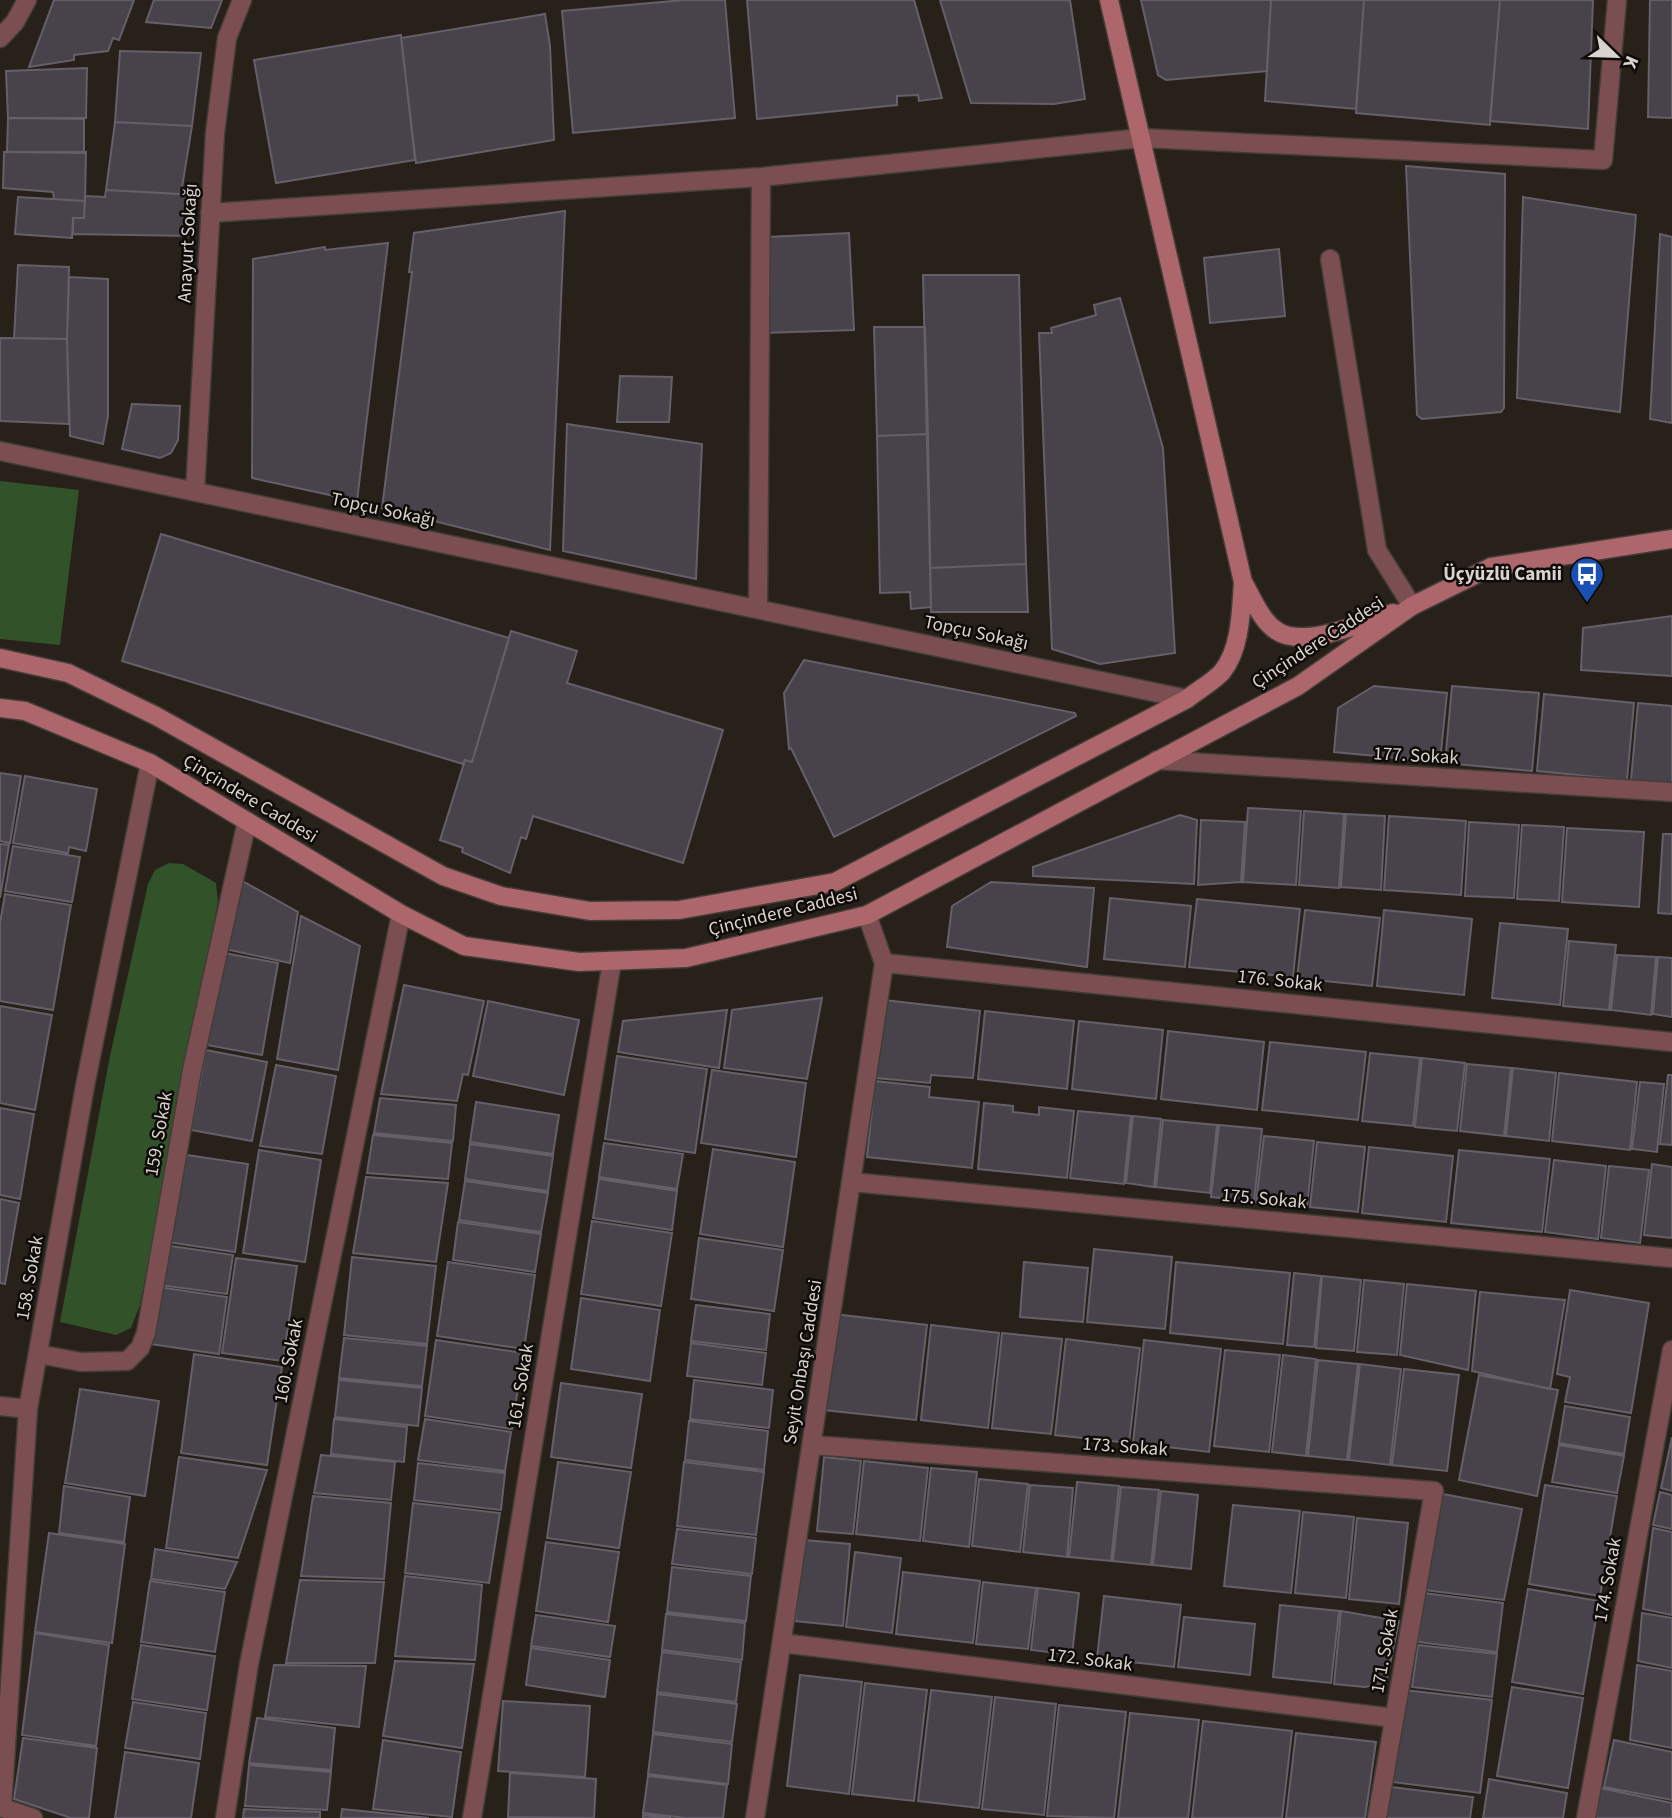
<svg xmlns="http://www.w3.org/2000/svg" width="1672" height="1818" font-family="'Source Sans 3',sans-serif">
<rect width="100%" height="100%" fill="#27211a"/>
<path fill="#325229" d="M0 481 79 490 60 645 0 639Z
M169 863 183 864 216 883 218 902 140 1305 131 1328 116 1335 60 1322 110 1056 148 884 155 870Z"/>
<path fill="#48424b" stroke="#655f69" stroke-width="2" d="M54 0H134L119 40 113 38 108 51 74 55V60L29 67Z
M154 0H222L211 28 146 22Z
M684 0H725L735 118 573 133 562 11Z
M747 0H914L942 98 919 101 918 95 897 96V105L757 119Z
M940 0H1070L1085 99 1054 104 971 103Z
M1141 0H1271L1267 71 1166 80 1158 75Z
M1271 0H1364L1356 109 1265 101Z
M1364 0H1500L1490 125 1356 113Z
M1500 0H1593L1588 129 1490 121Z
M1650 0H1672V118L1648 117Z
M545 14 550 46 554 140 416 163 401 38Z
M401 35 415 160 276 183 254 60Z
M120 51 201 53 192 126 115 122Z
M87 68 86 118H8L6 71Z
M8 118 84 119V153L7 152Z
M115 122 192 126 181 194 106 190Z
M4 152H86L85 201 54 199 53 192 3 188Z
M1406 166 1505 174 1504 408 1501 412 1422 419 1417 415Z
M106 190 197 195 190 236 73 234V218H84L85 196 105 197Z
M18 197 85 201 84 218H73L72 238 15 234Z
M1523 197 1636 215 1620 412 1517 398Z
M565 211 550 550 382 508 412 272H409L414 233Z
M849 233 854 330 763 333 768 237Z
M1660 234 1672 237V423L1650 419Z
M388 243 357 501 252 478 253 259 325 247V250Z
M1279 249 1285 316 1210 323 1204 258Z
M18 265 69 267 67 339 14 338Z
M923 275H1019L1026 564 930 568Z
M69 277 108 279V416L103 444 70 436 67 339Z
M1120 298 1163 448 1175 653 1100 664 1052 649 1039 333H1052L1051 328 1096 315 1094 305Z
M874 327H925L928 434 877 436Z
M0 338 67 339 69 424 0 421Z
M620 376 672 377 669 422H617Z
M132 404 180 406 178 440 171 453 160 458 122 449Z
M567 424 702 444 696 579 563 551Z
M928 434 931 607 911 609 910 592 880 593 877 436Z
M161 534 509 638 472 762 465 760 463 764 122 661Z
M1026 564 1028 612H931L930 568Z
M1672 616V676L1581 670 1583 628Z
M511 631 577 651 567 683 723 730 683 863 533 816 526 839 521 837 510 873 462 852 463 848 440 840 465 760 472 762Z
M804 660 1075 713 1076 716 834 837 791 748 789 749 784 693Z
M1374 686 1447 693 1440 762 1334 752 1338 708Z
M1452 686 1539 693 1532 771 1445 763Z
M1544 694 1634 703 1627 780 1537 771Z
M1638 703 1672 706V784L1631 780Z
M0 773 21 776 10 843 0 841Z
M25 776 97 789 86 851 69 847 68 853 13 843Z
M1248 808 1301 811 1296 885 1243 882Z
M1304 811 1344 814 1339 888 1299 885Z
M1346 814 1385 816 1381 890 1341 887Z
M1180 815 1197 820 1194 884 1033 876V867Z
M1389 816 1466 821 1461 895 1384 890Z
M1201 820 1245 822 1241 882 1198 885Z
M1469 822 1519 825 1514 898 1465 896Z
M1522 825 1564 827 1559 901 1517 899Z
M1567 828 1644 832 1639 907 1562 902Z
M1663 834H1672V914L1658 913Z
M0 844 9 845 0 898Z
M13 846 80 857 72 902 5 891Z
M237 878 298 912 290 963 225 949Z
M991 882 1094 888 1087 967 947 947 952 906Z
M5 894 71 905 53 1010 0 1001V923Z
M1110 898 1191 906 1185 967 1104 959Z
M1197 899 1300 909 1293 977 1189 967Z
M1305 910 1380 918 1372 986 1297 978Z
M1384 910 1472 919 1464 995 1377 986Z
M301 916 360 946 338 1070 277 1059Z
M1500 923 1568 929 1560 1005 1492 998Z
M1569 941 1616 945 1609 1010 1563 1006Z
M224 953 278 963 262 1055 207 1045Z
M1617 955 1656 957 1651 1015 1611 1010Z
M1658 957 1672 958V1017L1653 1014Z
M404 985 484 1001 468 1075 463 1074 457 1101 381 1094Z
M822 998 807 1079 724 1068 732 1010Z
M884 1000 980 1011 973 1078 931 1075 930 1083 876 1078Z
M488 1001 579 1020 564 1095 473 1076Z
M0 1006 52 1015 35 1110 0 1103Z
M727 1010 719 1068 618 1052 623 1021Z
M985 1011 1074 1021 1067 1089 978 1079Z
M1079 1021 1163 1030 1156 1099 1072 1089Z
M1168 1031 1264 1042 1257 1110 1161 1099Z
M1270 1042 1366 1052 1358 1120 1262 1110Z
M206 1050 267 1062 252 1141 191 1130Z
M1370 1053 1420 1058 1413 1126 1362 1121Z
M617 1056 707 1069 695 1153 605 1139Z
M1422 1058 1465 1063 1457 1131 1415 1127Z
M1467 1064 1511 1068 1504 1136 1460 1131Z
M276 1065 336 1076 322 1154 260 1146Z
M1513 1068 1556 1073 1549 1141 1506 1136Z
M712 1070 806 1083 796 1157 701 1143Z
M1559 1073 1637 1082 1630 1150 1552 1141Z
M1668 1075H1672V1145L1660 1144Z
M875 1081 930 1087 929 1097 979 1102 972 1168 867 1157Z
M1640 1082 1664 1084 1657 1152 1632 1149Z
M380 1098 456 1105 453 1141 374 1133Z
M476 1102 559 1115 553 1154 470 1142Z
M984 1103 1013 1106V1112L1039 1115V1107L1074 1111 1067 1178 978 1169Z
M0 1108 34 1114 20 1199 0 1195Z
M1078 1111 1131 1116 1124 1184 1070 1178Z
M1133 1116 1161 1119 1154 1187 1126 1183Z
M1163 1120 1217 1125 1210 1193 1156 1187Z
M1219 1125 1262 1129 1254 1201 1211 1197Z
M373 1135 452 1143 448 1179 367 1173Z
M1264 1136 1314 1141 1307 1207 1256 1202Z
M1317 1142 1365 1147 1358 1212 1310 1207Z
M604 1143 683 1154 677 1189 599 1177Z
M470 1144 553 1156 548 1191 465 1179Z
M1369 1147 1453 1156 1446 1222 1362 1213Z
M713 1149 795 1162 783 1247 700 1234Z
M259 1150 321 1160 305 1262 243 1253Z
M1459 1150 1550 1159 1542 1232 1451 1223Z
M180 1154 248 1164 235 1252 167 1242Z
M1554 1160 1606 1166 1598 1239 1545 1232Z
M1652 1164 1672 1167V1238L1644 1235Z
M1609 1166 1649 1170 1640 1243 1601 1238Z
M366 1177 448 1183 436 1262 353 1253Z
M599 1179 677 1191 672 1230 593 1218Z
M465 1181 548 1193 541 1232 459 1220Z
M0 1199 19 1203 5 1284 0 1283Z
M592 1221 672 1233 661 1306 581 1294Z
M458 1222 541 1234 535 1272 453 1260Z
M699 1238 783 1250 774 1311 691 1299Z
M164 1245 233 1255 227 1294 159 1285Z
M1094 1249 1172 1257 1165 1329 1087 1322Z
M352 1257 436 1266 427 1344 344 1335Z
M236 1258 297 1266 283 1361 222 1353Z
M448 1262 535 1275 524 1349 437 1336Z
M1024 1262 1088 1268 1083 1322 1020 1317Z
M1176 1262 1290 1273 1283 1344 1170 1333Z
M1294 1273 1321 1276 1314 1347 1287 1345Z
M1322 1276 1361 1280 1354 1351 1316 1348Z
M1364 1280 1404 1284 1397 1355 1357 1352Z
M1407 1284 1476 1291 1468 1370 1400 1355Z
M158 1287 227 1297 219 1354 150 1344Z
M1570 1290 1649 1303 1631 1413 1565 1402 1570 1377 1557 1374Z
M1480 1292 1565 1300 1550 1389 1472 1371Z
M581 1298 660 1310 650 1381 571 1369Z
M696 1305 770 1314 766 1350 691 1341Z
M834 1314 927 1325 916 1420 824 1410Z
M931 1325 999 1333 988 1428 921 1420Z
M1002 1333 1062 1339 1051 1434 992 1428Z
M344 1338 427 1346 422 1386 339 1378Z
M1066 1339 1140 1348 1129 1443 1055 1435Z
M436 1340 523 1353 512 1429 425 1416Z
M1144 1340 1221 1349 1209 1452 1133 1443Z
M691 1343 766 1353 762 1385 687 1376Z
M1225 1350 1280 1355 1269 1452 1214 1446Z
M194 1354 282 1367 267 1465 181 1453Z
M1283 1355 1316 1359 1306 1456 1272 1452Z
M1318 1360 1358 1364 1347 1460 1308 1456Z
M1360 1364 1401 1369 1390 1465 1349 1460Z
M1404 1369 1459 1375 1447 1471 1392 1465Z
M1479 1375 1558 1390 1537 1496 1459 1480Z
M339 1380 422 1388 418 1426 335 1417Z
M694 1380 773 1390 769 1428 690 1419Z
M561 1383 642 1394 631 1468 551 1457Z
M80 1389 159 1401 145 1496 65 1483Z
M1565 1406 1630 1417 1624 1454 1559 1443Z
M334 1419 407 1427 404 1462 331 1454Z
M425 1419 511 1432 505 1471 418 1460Z
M689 1421 768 1431 764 1470 685 1460Z
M1672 1437V1491L1661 1488Z
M1559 1445 1624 1456 1617 1493 1552 1482Z
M321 1455 395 1462 391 1500 314 1493Z
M179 1457 267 1470 238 1558 166 1548Z
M824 1457 861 1461 853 1534 817 1531Z
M864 1461 928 1468 920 1541 856 1534Z
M558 1462 631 1472 619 1548 547 1538Z
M684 1462 764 1472 756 1535 677 1526Z
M418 1463 505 1473 501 1510 414 1500Z
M931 1468 977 1472 969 1547 923 1541Z
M979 1479 1028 1484 1020 1552 972 1546Z
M1077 1482 1119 1486 1111 1561 1069 1557Z
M1030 1485 1073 1488 1067 1557 1023 1552Z
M1545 1485 1617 1496 1600 1596 1529 1584Z
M64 1486 130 1497 124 1542 59 1533Z
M1121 1487 1159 1490 1151 1565 1113 1561Z
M1161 1491 1198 1495 1191 1569 1153 1565Z
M1660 1492 1672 1495V1529L1653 1525Z
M1443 1494 1522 1509 1504 1600 1424 1590Z
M313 1496 391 1503 384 1579 301 1576Z
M413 1503 500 1513 489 1583 405 1573Z
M1233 1505 1300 1511 1291 1593 1224 1586Z
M1303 1512 1354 1517 1346 1598 1295 1593Z
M1357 1518 1408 1523 1399 1604 1349 1599Z
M1653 1528 1672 1532V1615L1643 1609Z
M677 1529 756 1538 752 1574 672 1564Z
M49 1533 125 1544 112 1643 35 1632Z
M804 1540 850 1544 843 1626 795 1621Z
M546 1542 619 1552 608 1622 536 1611Z
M155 1549 237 1562 225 1589 151 1579Z
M855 1552 901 1558 892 1633 846 1627Z
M672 1567 751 1576 746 1621 667 1612Z
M903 1572 980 1581 973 1643 896 1634Z
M405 1576 482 1585 475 1660 395 1656Z
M300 1580 384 1582 375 1663H286Z
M150 1581 225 1592 215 1652 141 1642Z
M983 1582 1036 1588 1028 1649 976 1644Z
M1038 1588 1079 1593 1072 1655 1031 1650Z
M1528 1589 1599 1601 1583 1694 1512 1682Z
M1424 1593 1503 1603 1497 1652 1418 1642Z
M1104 1596 1181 1605 1174 1667 1097 1658Z
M1280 1605 1339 1611 1331 1683 1273 1677Z
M1341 1611 1399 1621 1386 1683 1365 1687 1334 1684Z
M1642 1613 1672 1618V1668L1638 1661Z
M666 1614 745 1623 742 1660 662 1650Z
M536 1615 615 1626 610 1657 531 1646Z
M1184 1617 1255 1624 1250 1675 1178 1667Z
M35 1633 109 1645 96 1746 22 1735Z
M141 1645 215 1656 207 1710 132 1699Z
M1418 1645 1497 1654 1492 1697 1412 1687Z
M531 1648 610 1660 605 1697 526 1685Z
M662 1652 741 1662 736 1702 657 1692Z
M395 1661 474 1664 462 1748 383 1736Z
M274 1665 366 1666 359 1727 265 1717Z
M1637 1665 1672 1671V1748L1630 1740Z
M800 1675 862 1682 849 1794 787 1786Z
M865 1683 927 1690 914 1801 852 1794Z
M1512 1687 1583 1698 1568 1788 1497 1776Z
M931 1690 992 1697 979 1808 918 1801Z
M1404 1690 1492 1700 1480 1793 1392 1782Z
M657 1694 737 1704 732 1742 653 1732Z
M995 1697 1056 1704 1044 1815 982 1809Z
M503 1701 590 1706 585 1777 498 1771Z
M133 1702 206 1713 200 1759 125 1748Z
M1059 1705 1126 1712 1114 1818 1047 1816Z
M1130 1713 1199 1720 1188 1818H1118Z
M257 1718 335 1728 331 1770 249 1763Z
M1203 1721 1292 1731 1282 1818H1192Z
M1296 1733 1376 1742 1365 1818H1286Z
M653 1734 732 1744 728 1784 648 1774Z
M23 1738 97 1748 89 1818H71L14 1799Z
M383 1740 461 1752 452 1817 373 1809Z
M1614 1740 1672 1752V1800L1604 1787Z
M125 1752 199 1763 191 1818H115Z
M249 1765 331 1772 327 1810 245 1806Z
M510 1773 596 1779 594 1818 508 1817Z
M648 1776 727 1785 723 1818H686L643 1813Z
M1489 1779 1567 1793 1563 1818H1483Z
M1383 1786 1473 1797 1470 1818H1379Z
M1600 1788 1672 1803V1818H1596Z
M244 1809 320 1812V1818H243Z
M342 1809 372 1812 429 1818H341Z
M643 1815 671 1818H643Z"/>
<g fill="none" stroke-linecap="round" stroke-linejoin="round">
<g stroke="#433d37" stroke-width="21">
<path id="service" d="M1330 259 1377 550 1412 606"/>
</g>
<g stroke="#433d37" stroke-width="21">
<path id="minor" d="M0 38 15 22 27 0
M210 213 761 177 1142 138 1603 160 1617 0
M0 451 1187 699
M195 492 215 133 227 38 242 0
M758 609 761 177
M1157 760 1672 792
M884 963 1672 1042
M851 1182 1672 1258
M38 1354 81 1362 127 1361 140 1348 146 1333 192 1070 247 821
M0 1406 28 1409
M812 1445 1434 1491 1377 1818
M782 1643 1394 1718
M2 1807 28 1409 85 1086 150 763
M225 1818 249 1664 401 914
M472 1818 612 961
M1586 1818 1672 1350"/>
</g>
<g stroke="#433d37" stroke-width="21">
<path id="tertiary" d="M0 1807 33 1818
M755 1818 884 963 867 915"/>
</g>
<g stroke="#433d37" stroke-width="21">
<path id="secondary" d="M1109 0 1243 582C1252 597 1261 621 1277 631 1304 649 1364 622 1393 613
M0 658 68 673 156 716 443 876 501 896 590 911 679 910 835 882 1187 699C1198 690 1213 682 1222 672 1241 649 1241 610 1243 582
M0 708 25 711 150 763 401 914 464 946 579 962 686 958 867 915 1298 686 1412 606 1491 567 1672 539"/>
</g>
<use href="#service" stroke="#7b4e51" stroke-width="18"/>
<use href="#minor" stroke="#7b4e51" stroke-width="18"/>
<use href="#tertiary" stroke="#7b4e51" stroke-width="18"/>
<use href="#secondary" stroke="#ad666c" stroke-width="18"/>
</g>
<defs>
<g id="bus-pin" transform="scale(1.75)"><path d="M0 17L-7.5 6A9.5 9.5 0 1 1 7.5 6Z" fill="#1a4fb4" stroke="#0e0b08"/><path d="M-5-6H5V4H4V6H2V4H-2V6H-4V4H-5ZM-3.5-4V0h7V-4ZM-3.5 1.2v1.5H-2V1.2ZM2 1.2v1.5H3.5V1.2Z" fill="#fff"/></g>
</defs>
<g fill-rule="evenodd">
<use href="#bus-pin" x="1587" y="574"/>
</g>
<g text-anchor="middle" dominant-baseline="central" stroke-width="5" stroke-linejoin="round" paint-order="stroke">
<g font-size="19" fill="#d8d3ce" stroke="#0e0b08">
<text transform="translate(188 243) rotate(-87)">Anayurt Sokağı</text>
<text transform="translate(383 510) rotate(12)">Topçu Sokağı</text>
<text transform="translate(976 633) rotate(12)">Topçu Sokağı</text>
<text transform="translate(1318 643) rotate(-33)">Çinçindere Caddesi</text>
<text transform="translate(1416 756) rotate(3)">177. Sokak</text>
<text transform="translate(250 799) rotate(31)">Çinçindere Caddesi</text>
<text transform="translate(783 912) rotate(-14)">Çinçindere Caddesi</text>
<text transform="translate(1280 981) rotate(6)">176. Sokak</text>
<text transform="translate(159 1134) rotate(-80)">159. Sokak</text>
<text transform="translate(1264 1199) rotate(5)">175. Sokak</text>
<text transform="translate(30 1278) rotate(-80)">158. Sokak</text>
<text transform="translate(289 1361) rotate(-79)">160. Sokak</text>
<text transform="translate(803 1362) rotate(-81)">Seyit Onbaşı Caddesi</text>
<text transform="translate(521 1386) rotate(-81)">161. Sokak</text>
<text transform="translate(1125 1447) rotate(4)">173. Sokak</text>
<text transform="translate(1608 1580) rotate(-80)">174. Sokak</text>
<text transform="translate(1385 1651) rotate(-80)">171. Sokak</text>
<text transform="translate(1090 1660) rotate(7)">172. Sokak</text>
</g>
<g font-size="19" font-weight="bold" fill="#d8d3ce" stroke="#0e0b08" text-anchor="end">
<text x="1562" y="574">Üçyüzlü Camii</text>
</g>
</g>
<g transform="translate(1616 56) rotate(113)" stroke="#0e0b08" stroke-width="5" paint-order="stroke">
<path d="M0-5L12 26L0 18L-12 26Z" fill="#d8d3ce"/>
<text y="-10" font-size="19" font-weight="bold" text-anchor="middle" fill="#d8d3ce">K</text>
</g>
</svg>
